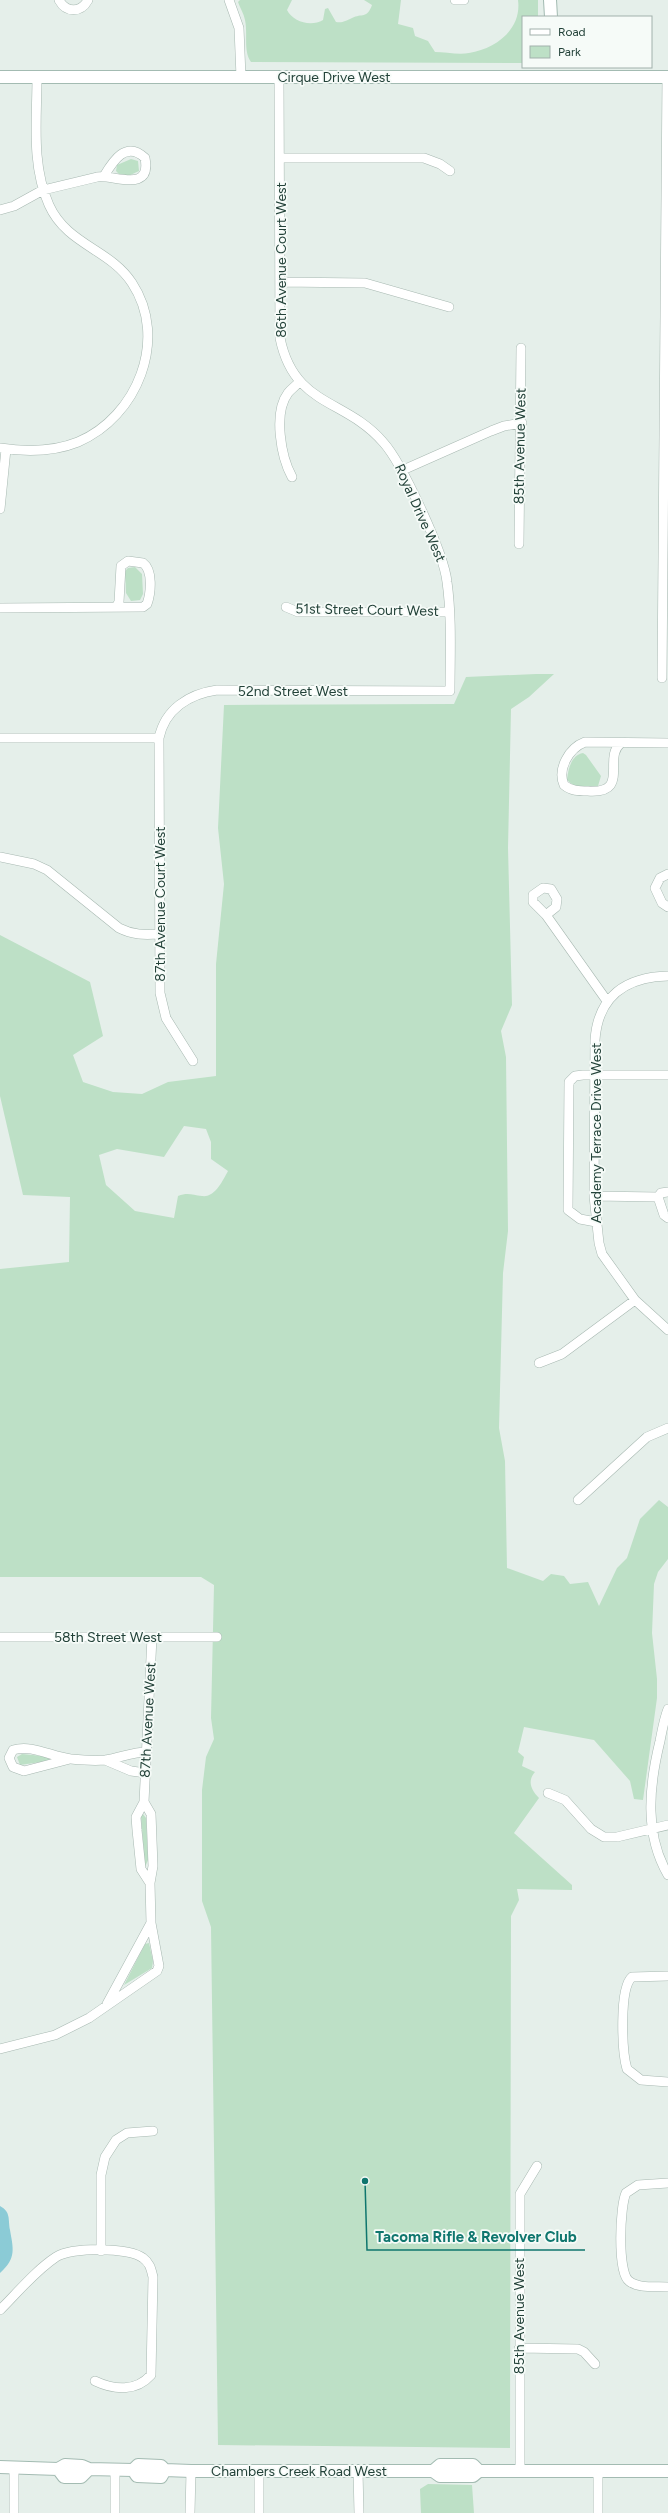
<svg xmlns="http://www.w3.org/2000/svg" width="668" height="2513" font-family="Figtree,sans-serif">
<rect width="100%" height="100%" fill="#e5efea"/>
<path fill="#bde0c6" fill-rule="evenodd" d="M240 0H292L287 10C293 22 311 27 323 20L325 9 328 8 336 22C343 23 345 21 352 18 362 13 367 19 372 5L364 0H401L398 24 413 28 415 36 428 41 435 52C445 52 459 55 469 53 496 49 522 29 518 0H538V17H523V63L251 62C243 51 248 34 245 20 244 14 240 8 238 2Z
M131 159 138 161 139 171 126 177 119 174 116 171 117 165Z
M135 567 142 574 143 594 140 600 131 601 126 593 125 571 128 568Z
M536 674H554L529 697 511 709 508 848 512 1005 501 1031 506 1057 508 1231 503 1273 499 1428 505 1461 507 1568 543 1581 551 1574 564 1576 570 1584 588 1582 599 1606 617 1568 627 1558 640 1519 659 1500 668 1507V1559L658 1572 654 1584 652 1633 657 1679V1698L643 1800 634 1799 630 1781 594 1740 524 1727 518 1752 524 1757 522 1766 535 1772C527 1781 531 1790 539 1798L514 1833 572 1885V1890L517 1889 519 1900 511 1916 510 2448 218 2445 211 1927 202 1901V1790L206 1757 214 1739 211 1718 214 1585 201 1577H0V1269L69 1262 70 1197 23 1195 0 1096V935L90 982 103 1036 73 1055 83 1082 113 1092 142 1094 168 1082 216 1076V964L224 884 218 828 224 705 454 704 466 677ZM184 1126 206 1129 211 1142V1159L228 1171C223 1180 215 1198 202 1196 192 1195 188 1192 178 1196L174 1218 135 1211 106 1185 99 1155 117 1149 164 1157Z
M583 753 586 755 601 776 598 786H574L567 780C568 770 571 755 583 753Z
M22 1754 53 1757 55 1760 20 1765 17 1757Z
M143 1814 146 1818 148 1860 145 1867 141 1816Z
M149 1943 153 1961 152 1968 124 1985 145 1944Z
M428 2484 472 2485 474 2513H421L420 2489Z"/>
<path fill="#8bcbd6" d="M0 2206C11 2212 8 2219 10 2230 13 2248 17 2258 0 2273Z"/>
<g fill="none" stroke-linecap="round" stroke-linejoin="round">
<g stroke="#a7b8b1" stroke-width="10">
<path id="street" d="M59 0C66 13 81 13 88 0
M229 0 239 28 241 77
M455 0H464
M281 158H424L440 164 450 171
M0 210 14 206 43 190 97 177C113 174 152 194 145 158 126 140 113 161 104 176
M280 282 365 283 449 307
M0 448C26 452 53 452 78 442 137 417 169 339 132 283 110 249 67 245 49 205 31 165 37 119 37 77
M403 470 491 431 504 426 522 423
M292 477C281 457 273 413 288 393 291 389 296 386 299 382
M0 509 6 449
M519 544 521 348
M286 607 298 612H449
M0 608 143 607 147 604C151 593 153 570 143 563L128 561 121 566 119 602 116 607
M662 678 667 77
M0 738H159
M621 743C602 758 631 794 588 791 579 791 571 791 564 785 557 769 569 748 585 742L668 743
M0 857 34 864 47 870 119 928C133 935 144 935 159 934
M668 874 660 878 655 888 662 903 668 907
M546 915 556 907 557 899 551 889 543 888 533 895V902L546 915 607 1001
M668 976C626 977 598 996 595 1040L594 1196 599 1243 602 1254 635 1300 668 1330
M193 1061 166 1018 160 993 159 738C165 709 189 694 217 690L450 691C450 655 452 618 447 582 444 553 402 463 383 442 345 398 294 407 280 338L279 77
M594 1196 658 1197
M658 1197 664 1215 668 1218
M658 1197 661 1193 668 1192
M596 1222 580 1219 568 1210 569 1082 575 1076 583 1075H668
M539 1363 562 1354 635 1300
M578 1500 647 1437 668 1428
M0 1637H217
M668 1709C664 1719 662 1731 660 1741 649 1786 644 1834 668 1875
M70 1759 24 1771 13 1767 9 1758 13 1750C32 1744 52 1757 71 1759 81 1760 95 1761 105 1760 120 1758 132 1752 147 1752
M105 1760 131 1771 146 1773
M548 1793 565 1800 591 1829 604 1837H617L668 1825
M150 1883 141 1869 137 1830 136 1817 144 1802 152 1637
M668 1976 632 1977C619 1988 622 2052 627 2069L641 2080 668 2082
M107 2004 151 1923
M0 2049 55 2035 89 2018 157 1971 159 1966 151 1923 150 1883 153 1866 151 1814 144 1802
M668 2183 638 2185 626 2193C620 2205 617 2272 629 2281 639 2289 656 2286 668 2287
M101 2251V2175L105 2157 116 2140 127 2133 153 2131
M0 2310C18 2292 35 2271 56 2257 72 2247 129 2247 143 2258 150 2263 151 2269 153 2277L151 2375C136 2392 114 2390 95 2381
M519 2348 578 2349 584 2352 595 2364
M115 2469V2513
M259 2471V2513
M358 2471 359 2513
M520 2471V2194L537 2166
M598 2472V2513
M14 2513V2467
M190 2513 191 2471"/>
</g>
<g stroke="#a3bbb2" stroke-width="14">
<path id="secondary" d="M550 0 551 17
M0 77H668
M0 2467 58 2469 65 2465 82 2466 89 2469 133 2470 138 2465 161 2466 165 2470 191 2471H433L440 2476H473L479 2471
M58 2469 64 2477H81L89 2469
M133 2470 137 2476 161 2477 165 2470
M433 2471 440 2465H473L479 2471H668"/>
</g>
<use href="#street" stroke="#fff" stroke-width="9"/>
<use href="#secondary" stroke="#fff" stroke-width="12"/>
</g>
<g text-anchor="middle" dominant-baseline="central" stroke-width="3.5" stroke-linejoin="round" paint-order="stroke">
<g font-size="14" fill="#234239" stroke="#f6fbf8">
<text x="334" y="77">Cirque Drive West</text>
<text transform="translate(281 260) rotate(-90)">86th Avenue Court West</text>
<text transform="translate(520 446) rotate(-89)">85th Avenue West</text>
<text transform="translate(420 513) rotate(66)">Royal Drive West</text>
<text transform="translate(367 610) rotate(1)">51st Street Court West</text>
<text x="293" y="691">52nd Street West</text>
<text transform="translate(160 904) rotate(-90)">87th Avenue Court West</text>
<text transform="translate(596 1133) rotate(-90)">Academy Terrace Drive West</text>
<text x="108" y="1637">58th Street West</text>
<text transform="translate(148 1720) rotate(-87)">87th Avenue West</text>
<text transform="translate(519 2316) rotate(-90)">85th Avenue West</text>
<text x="299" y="2471">Chambers Creek Road West</text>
</g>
</g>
<path fill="none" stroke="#0f766e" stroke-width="1.5" d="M365 2181L367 2250H585"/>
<circle fill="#0f766e" stroke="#f6fbf8" stroke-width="1.5" cx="365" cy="2181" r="4"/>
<g font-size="15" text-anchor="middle" font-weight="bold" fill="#0f766e" stroke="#f6fbf8" stroke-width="3.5" stroke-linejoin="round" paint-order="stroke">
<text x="476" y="2242">Tacoma Rifle &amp; Revolver Club</text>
</g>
<rect x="522" y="16" width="130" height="52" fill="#f6fbf8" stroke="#a2b1ac"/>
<rect x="530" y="29" width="20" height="6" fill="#ffffff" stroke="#a2b1ac"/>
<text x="558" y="36" font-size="12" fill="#234239">Road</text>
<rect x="530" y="46" width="20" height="12" fill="#bde0c6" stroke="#a2b1ac"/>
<text x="558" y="56" font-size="12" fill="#234239">Park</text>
</svg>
